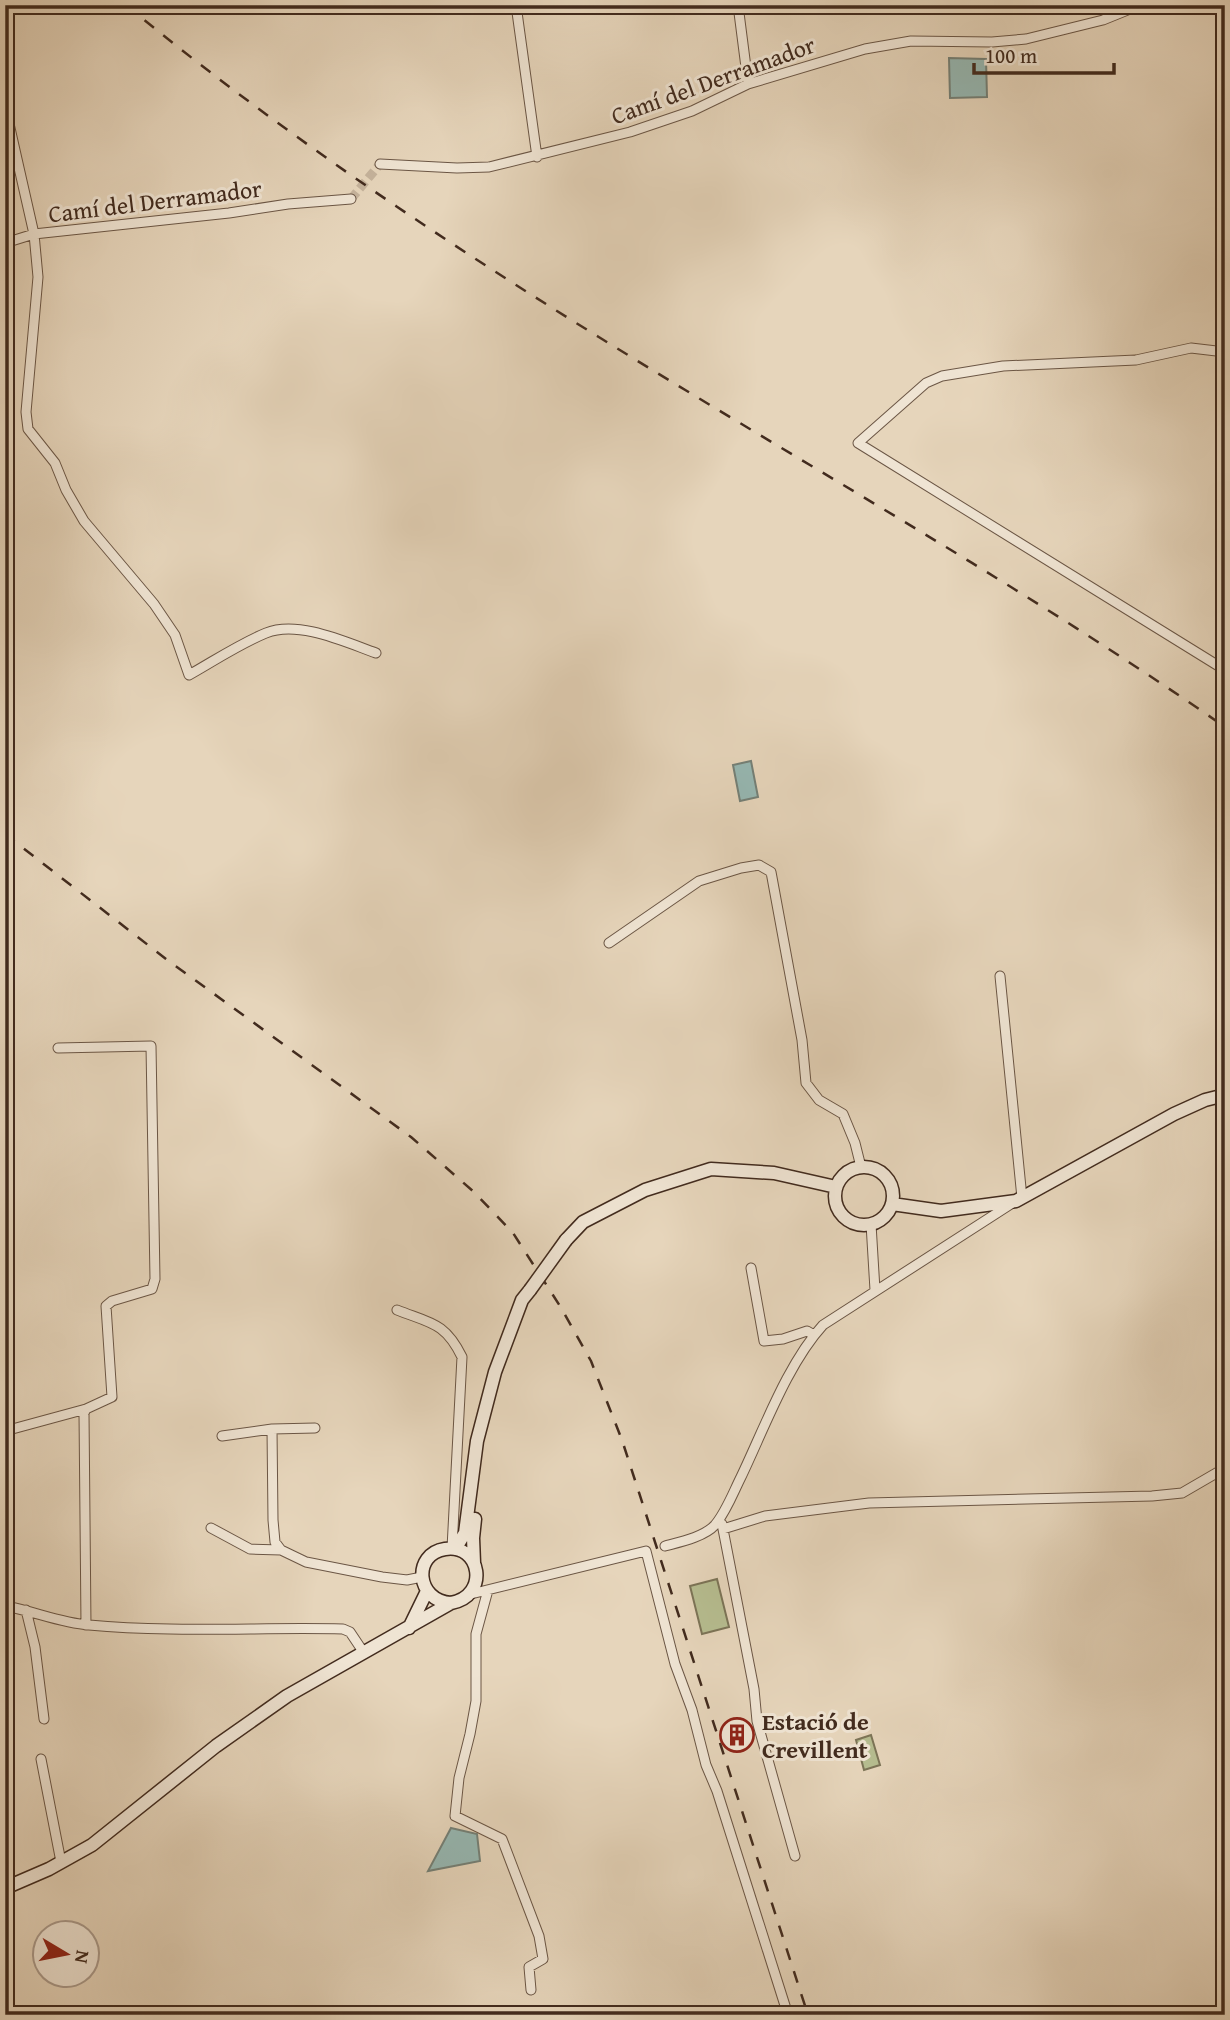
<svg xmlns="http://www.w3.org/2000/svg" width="1230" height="2020" font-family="'Gentium Book Plus',serif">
<rect width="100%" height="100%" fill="#e6d5bb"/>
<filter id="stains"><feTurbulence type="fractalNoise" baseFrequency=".00286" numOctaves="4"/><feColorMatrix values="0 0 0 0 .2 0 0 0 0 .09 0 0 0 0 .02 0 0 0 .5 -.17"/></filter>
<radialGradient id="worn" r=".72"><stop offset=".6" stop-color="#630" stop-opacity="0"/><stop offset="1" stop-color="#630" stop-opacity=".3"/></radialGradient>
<path fill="#b6bd90" stroke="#7c7457" stroke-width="2" d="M717 1579 729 1627 702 1634 690 1586Z
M871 1735 880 1765 864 1770 856 1740Z"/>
<path fill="#96b8b3" stroke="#748077" stroke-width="2" d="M949 58 986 59 987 97 950 98Z
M751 761 758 797 740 801 733 765Z
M451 1828 477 1834 480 1861 428 1871Z"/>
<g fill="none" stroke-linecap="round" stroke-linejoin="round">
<path stroke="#c5b39c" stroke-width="9" stroke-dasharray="9 4.5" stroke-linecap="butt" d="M351 199 380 164"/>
<g stroke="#6b5645" stroke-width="11">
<path id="street" d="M516 5 537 157
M738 5 748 83
M5 106 34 234 38 277 26 412 28 429 55 463 66 490 84 521 154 604 175 635 189 675C214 661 239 644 266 633 298 620 345 642 376 653
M380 164 457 168 489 167 630 132 692 111 748 84 865 49 911 41 992 42 1026 39 1103 20 1140 5
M5 243 34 234 229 213 288 204 351 199
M1225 352 1191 348 1136 360 1003 366 942 376 926 383 858 443 1225 670
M609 943 699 881 741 868 759 865 771 872 802 1040 806 1083 819 1100 843 1114 855 1143 861 1167
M1000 976 1022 1198
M58 1048 151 1046 155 1279 152 1289 112 1301 106 1306 112 1397 86 1409 84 1413 86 1625
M871 1224 875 1290
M751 1268 764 1341 783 1339 807 1331 814 1335
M397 1310C430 1323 445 1322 462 1357L452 1548
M272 1429 315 1428
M5 1431 86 1409
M222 1436 272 1429 273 1520 275 1542 281 1550 306 1562 382 1577 407 1580 422 1577
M722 1524 754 1689 757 1721 795 1856
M211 1528 250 1549 281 1550
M723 1529 765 1516 869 1503 1152 1496 1182 1493 1225 1468
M665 1546C680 1542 704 1537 715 1525 726 1512 733 1493 741 1477 764 1429 788 1363 823 1325L1011 1204
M488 1590 476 1634V1701L470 1734 459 1778 455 1816 502 1839 539 1936 543 1959 529 1967 531 1990
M471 1594 646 1551 675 1664 692 1710 706 1765 717 1791 788 2015
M5 1606C34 1611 60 1623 89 1625 173 1633 259 1627 343 1629L350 1632 364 1653
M26 1610 35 1647 44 1719
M41 1759 61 1862"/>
</g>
<g stroke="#422b1e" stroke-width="15">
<path id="secondary" d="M835 1196a29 29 0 1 1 58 0a29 29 0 1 1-58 0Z
M892 1204 941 1211 1016 1201 1174 1114 1205 1100 1225 1095
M566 1240 583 1222 645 1190 711 1169 774 1173 836 1187
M455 1549 465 1533 477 1441 495 1372 522 1300 530 1290
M474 1563 473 1538 475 1519
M409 1628 427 1591
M5 1888 49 1869 92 1845 216 1746 287 1696 451 1603C490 1596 481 1543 445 1549 412 1554 416 1601 451 1603"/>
</g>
<use href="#street" stroke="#efe4d3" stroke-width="9"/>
<use href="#secondary" stroke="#efe4d3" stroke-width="12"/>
<path stroke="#422b1e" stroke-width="2.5" stroke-dasharray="12 12" stroke-linecap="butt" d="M126 5C276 129 437 237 602 339 810 468 1024 587 1225 727
M5 834 166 959 411 1137 474 1192 513 1233 560 1306 591 1361 622 1440 808 2015"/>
<g stroke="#422b1e" stroke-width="15" stroke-linecap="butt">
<path id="secondary-bridge" d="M530 1290 566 1240"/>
</g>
<use href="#secondary-bridge" stroke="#efe4d3" stroke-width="12"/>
</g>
<defs>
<g id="building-ring" transform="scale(1.75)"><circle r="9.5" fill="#efe4d3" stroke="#8f2418" stroke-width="1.5"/><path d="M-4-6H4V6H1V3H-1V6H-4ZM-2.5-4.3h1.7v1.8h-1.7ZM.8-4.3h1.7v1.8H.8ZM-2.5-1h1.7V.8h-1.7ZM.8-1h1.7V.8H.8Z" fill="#8f2418"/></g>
</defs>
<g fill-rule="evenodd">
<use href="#building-ring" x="737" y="1735"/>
</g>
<g text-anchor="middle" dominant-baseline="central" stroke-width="6" stroke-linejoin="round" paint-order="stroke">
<g font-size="24" fill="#422b1e" stroke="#efe4d3">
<text transform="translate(713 80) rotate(-20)">Camí del Derramador</text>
<text transform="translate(155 201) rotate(-7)">Camí del Derramador</text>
</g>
<g font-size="24" font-weight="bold" fill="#422b1e" stroke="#efe4d3" text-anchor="start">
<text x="762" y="1721">Estació de<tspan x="762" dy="28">Crevillent</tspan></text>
</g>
</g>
<rect width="1230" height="2020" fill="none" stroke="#e6d5bb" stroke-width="28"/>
<rect x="7" y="7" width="1216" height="2006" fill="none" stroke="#422b1e" stroke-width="3.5"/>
<rect x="14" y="14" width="1202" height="1992" fill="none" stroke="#422b1e" stroke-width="2"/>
<g transform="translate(66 1954) rotate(100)"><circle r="33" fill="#efe4d3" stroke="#aa9a8b" stroke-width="2"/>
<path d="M0-5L12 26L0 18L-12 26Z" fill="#8f2418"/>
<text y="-10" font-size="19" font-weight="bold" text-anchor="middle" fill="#422b1e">N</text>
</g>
<path d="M974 63v10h140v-10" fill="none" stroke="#422b1e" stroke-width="3.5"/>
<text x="985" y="63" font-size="21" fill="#422b1e" stroke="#efe4d3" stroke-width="5" paint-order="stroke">100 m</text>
<rect width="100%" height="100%" filter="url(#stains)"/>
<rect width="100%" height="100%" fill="url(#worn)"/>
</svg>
